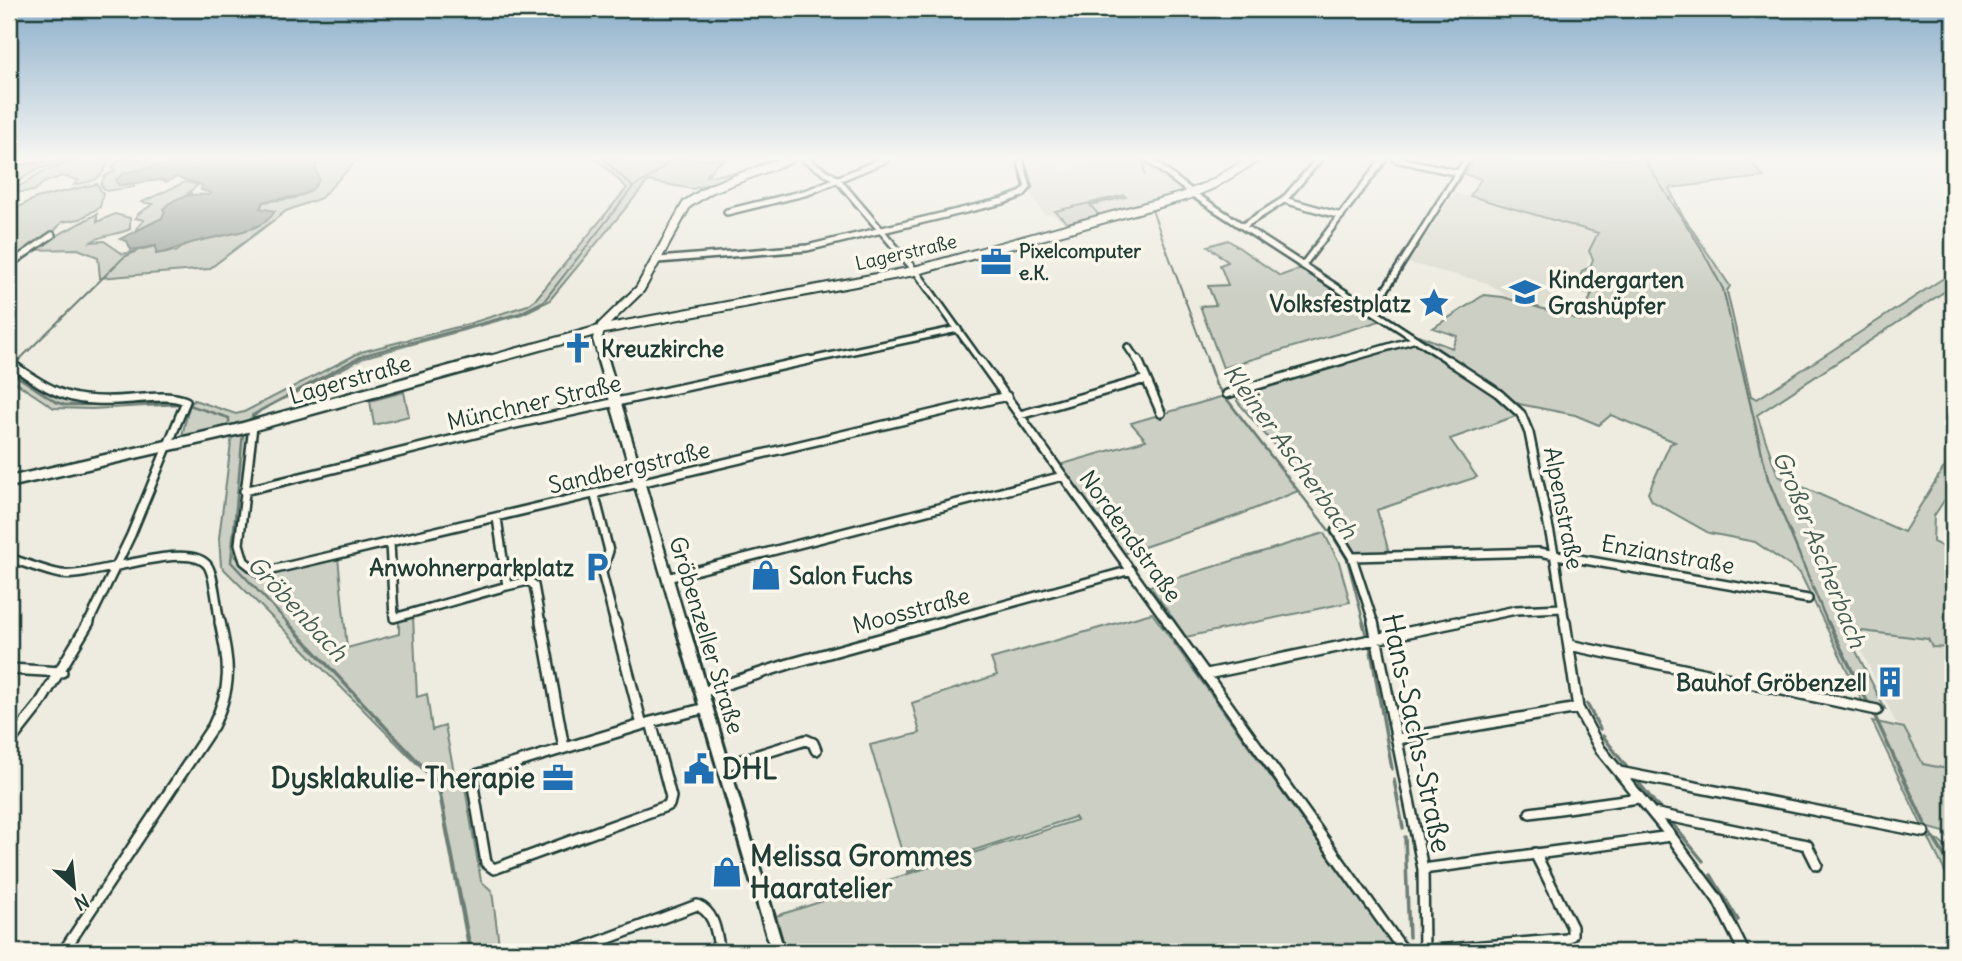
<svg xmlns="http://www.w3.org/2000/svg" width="1962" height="961" font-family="Delius,sans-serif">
<rect width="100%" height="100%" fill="#eeece1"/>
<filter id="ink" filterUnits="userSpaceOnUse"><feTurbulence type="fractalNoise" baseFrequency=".0143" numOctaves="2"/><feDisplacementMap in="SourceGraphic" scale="14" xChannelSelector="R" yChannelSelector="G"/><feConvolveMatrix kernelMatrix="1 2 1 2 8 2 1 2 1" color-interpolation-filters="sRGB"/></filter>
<g filter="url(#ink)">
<path fill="#ddddd2" d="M1146 162 1183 190 1181 193 1068 225 1052 214 1044 215 1029 191 1032 182 1026 169 1050 165 1065 173 1085 166Z
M1454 193 1599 233 1577 289 1557 285 1546 306 1540 307 1506 296 1488 283 1408 263Z
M1851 629 1928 639 1932 647 1953 648V770L1923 764 1904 728 1896 723Z"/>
<path fill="#cbcfc4" stroke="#75867c" stroke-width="2" d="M9 159H21L19 164 76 159 37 169 9 188Z
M81 159H111C98 180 101 180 74 185L78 180 62 176 43 183 34 191 9 193 42 172Z
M120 159H209L195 165 117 183 119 185 134 183V187L106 191 101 185 104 177 115 171 112 167Z
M325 159H358L321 198 286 211 209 269 100 278 98 257 78 249 30 250 97 214V222L115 214 130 218V229C118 235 100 235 91 242L104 241 123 254 156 246 176 252 186 244 253 227 263 202 296 198 314 166Z
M597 159H727L717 164 706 176 745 172 693 189 648 181 549 301 522 314 365 357 252 415 253 422 181 440 189 407 194 400 236 414 244 412 361 352 465 325 528 305 535 300 627 188Z
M1474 159H1749L1764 177 1669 188 1681 213 1730 286 1727 291 1751 396 1757 399 1953 272V286L1757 415 1778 476 1904 532 1943 469 1953 462V487L1934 516 1933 542 1953 552V648L1932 647 1928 639 1845 629 1885 709 1864 705 1800 573 1755 542 1709 533 1652 501 1648 493 1670 444 1675 442 1611 415 1599 425 1575 415 1519 404 1418 335 1452 348 1457 336 1433 328 1484 295 1503 297 1580 320 1592 294 1577 290 1582 271 1590 267 1593 259 1589 251 1598 233 1470 196 1481 179 1464 174Z
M185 182 198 185 188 193H192L168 204 162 218 137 231 136 229 144 220 135 218 138 214 153 204 142 202Z
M97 184 103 194 100 207 80 219 62 222 51 235 9 262V212L36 198Z
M1124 195 1126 197 1090 205 1099 215 1067 223 1055 211Z
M1228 240 1280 276 1302 268 1380 321 1223 368 1200 306 1216 305 1208 286 1228 285 1220 265 1228 262 1208 246Z
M1414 342 1488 391 1516 416 1450 439 1477 477 1377 510 1389 552 1353 553 1343 527 1237 401 1239 393Z
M9 366 56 396 70 400 170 397 183 401 182 404 92 409 54 408 9 378Z
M404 392 409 416 374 425 370 401Z
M1224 396 1298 491 1239 515 1123 554 1059 465 1146 440 1131 423Z
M249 430 234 555 257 577 338 557 347 648 399 634V621L413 617 417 697 427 694 432 730 445 726 454 772 463 776 481 881 492 891 500 952H469L437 784 221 566 219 538 232 435Z
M1324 533 1339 562 1350 602 1186 637 1150 586Z
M1152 613 1398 952H784L773 917 1077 820 1075 817 908 872 870 745 920 733 912 703 997 675 991 659Z
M1872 721 1904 728 1923 764 1953 770V845L1944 832 1922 826Z
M1928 837 1939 841 1953 854V888Z"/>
<path fill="#9fa89f" stroke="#6c7d74" stroke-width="2" d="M187 159 195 165 209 159H325L315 166 319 179C309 203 284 195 263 202L260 208 275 211C263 235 211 235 188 244 175 249 172 252 156 254V246L131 250 127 241 120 239 162 218 165 212 163 209C175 196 192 193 209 195L211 193 201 190 202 185 176 177 166 182 161 180 119 185 116 180 124 173Z"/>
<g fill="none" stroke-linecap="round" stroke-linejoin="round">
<path stroke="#6c7d74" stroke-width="2" d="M1143 159 1145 175
M1644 159 1700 246 1723 289 1740 362
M9 167 66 159
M633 187 654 175 671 159
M1152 210 1208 362
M19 360 124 257 135 252
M351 362 364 355 520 313 544 301 633 187 603 159"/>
<path stroke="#6c7d74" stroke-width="2.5" d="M1207 360 1216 385 1331 533 1347 559 1364 624
M1740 360 1768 479 1828 624
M9 371 56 402 65 405 176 404
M189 405 229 418V422
M243 425 261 410 354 360
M243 432 231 562 289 624"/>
<path stroke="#6c7d74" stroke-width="3.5" d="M287 622 438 783 471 952
M1363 622 1367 637
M1828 622 1869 705
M1370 645 1392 769
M1587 704 1600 729
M1872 710 1925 824 1953 870
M1603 736 1628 769
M1394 780 1403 828
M1639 783 1663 813
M1671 822 1703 861
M1405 837 1409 937
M1711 875 1738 920"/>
<g stroke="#1f3d34" stroke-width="10">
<path id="street-far2" d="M804 159 838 180 918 274 981 362
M1148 159 1196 196 1451 362
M1396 159 1458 173
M1284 200 1341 216
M727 212 808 192 886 159
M1243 226 1284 200 1319 159
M658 260 807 248 1003 201 1022 194 1028 187 1020 159
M9 265 52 235
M1303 265 1384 159
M1372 311 1467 159
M1128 347 1138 362
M801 362 958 329
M1337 362 1416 339"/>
</g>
<g stroke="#1f3d34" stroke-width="12">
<path id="street-far1" d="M980 360 1169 624
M1138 360 1161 413
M1448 360 1498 393 1521 414 1529 433 1554 553 1565 624
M9 362C56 396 73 404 132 399 151 398 168 394 186 401L131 535 88 624
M1227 394 1343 360
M1020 415 1146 379
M253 426 239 544 244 561 259 573 1007 396
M244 491 511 425 809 360
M595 496 609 551 602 573 615 624
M497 518 507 586 528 581 534 585 541 624
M1336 531 1352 557 1374 624
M390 543 394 618 507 586
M1352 557 1539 552 1808 599
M9 558C26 563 44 571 61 574 91 579 190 538 208 566 215 577 217 610 220 624
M667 578 1063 476
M935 624 1131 570
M1449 624 1516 610 1563 608"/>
</g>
<g stroke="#1f3d34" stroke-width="14">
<path id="street" d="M541 622 564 748
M615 622 642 725
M1168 622 1401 947 1410 952
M1373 622 1423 869 1424 952
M1565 622 1578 708 1600 749 1671 836 1718 900 1744 952
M1569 645 1877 710
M9 669 62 672
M1207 674 1457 622
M702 692 789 664 941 622
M651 722 671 797 669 805 494 869 486 863 473 786 476 775Z
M651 722 706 708
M1398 739 1578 708
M9 743 39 705 89 622
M723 766 806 740 813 743 816 750
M1619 772 1924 832
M1530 813 1639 798
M1653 813 1807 845 1817 865
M1423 869 1671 836
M1425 951 1567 939 1572 935V927L1535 853
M63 952 213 726C233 685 229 665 220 622
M572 952 697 905C716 913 716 934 720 952"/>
</g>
<g stroke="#1f3d34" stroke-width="12">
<path id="secondary-far2" d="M482 362 599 330 914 271 1185 196 1213 184 1254 159
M604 362 597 339 602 326 640 289 687 204 710 189 789 159"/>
</g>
<g stroke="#1f3d34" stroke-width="15">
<path id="secondary-far1" d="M603 360 681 624
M9 482 236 430 489 360"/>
</g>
<g stroke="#1f3d34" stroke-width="18">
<path id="secondary" d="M681 622 778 952"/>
</g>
<use href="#street-far2" stroke="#fbf7ec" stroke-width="5"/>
<use href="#street-far1" stroke="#fbf7ec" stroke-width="7"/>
<use href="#street" stroke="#fbf7ec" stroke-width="9"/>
<use href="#secondary-far2" stroke="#fbf7ec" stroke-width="8"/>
<use href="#secondary-far1" stroke="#fbf7ec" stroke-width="10"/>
<use href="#secondary" stroke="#fbf7ec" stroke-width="12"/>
</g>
</g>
<linearGradient id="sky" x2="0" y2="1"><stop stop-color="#8bafcb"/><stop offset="0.54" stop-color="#f7f6f2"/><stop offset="1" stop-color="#f7f6f2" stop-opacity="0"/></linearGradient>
<rect width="1962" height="293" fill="url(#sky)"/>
<defs>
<g id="office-bare" transform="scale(2.415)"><path d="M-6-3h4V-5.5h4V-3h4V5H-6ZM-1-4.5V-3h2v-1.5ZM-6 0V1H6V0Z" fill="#1f6fb2" stroke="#fbf7ec" stroke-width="2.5" paint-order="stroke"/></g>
<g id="school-bare" transform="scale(2.415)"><path d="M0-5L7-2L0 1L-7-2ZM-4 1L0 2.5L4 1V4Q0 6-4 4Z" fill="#1f6fb2" stroke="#fbf7ec" stroke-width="2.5" paint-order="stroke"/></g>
<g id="sight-bare" transform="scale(2.415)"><path d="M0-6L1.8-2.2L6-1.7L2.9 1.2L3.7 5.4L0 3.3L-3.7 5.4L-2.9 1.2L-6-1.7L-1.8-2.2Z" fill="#1f6fb2" stroke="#fbf7ec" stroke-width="2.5" paint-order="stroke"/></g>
<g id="church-bare" transform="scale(2.415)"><path d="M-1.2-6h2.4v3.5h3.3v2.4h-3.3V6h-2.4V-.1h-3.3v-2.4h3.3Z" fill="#1f6fb2" stroke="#fbf7ec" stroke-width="2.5" paint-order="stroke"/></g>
<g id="parking-bare" transform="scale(2.415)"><path d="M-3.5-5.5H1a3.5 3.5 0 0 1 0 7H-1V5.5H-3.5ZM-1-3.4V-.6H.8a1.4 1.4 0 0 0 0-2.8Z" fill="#1f6fb2" stroke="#fbf7ec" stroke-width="2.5" paint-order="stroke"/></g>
<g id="shop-bare" transform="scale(2.415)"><path d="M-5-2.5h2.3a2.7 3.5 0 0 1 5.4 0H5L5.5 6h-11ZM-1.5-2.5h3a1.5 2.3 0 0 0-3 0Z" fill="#1f6fb2" stroke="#fbf7ec" stroke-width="2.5" paint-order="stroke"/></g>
<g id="building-bare" transform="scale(2.415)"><path d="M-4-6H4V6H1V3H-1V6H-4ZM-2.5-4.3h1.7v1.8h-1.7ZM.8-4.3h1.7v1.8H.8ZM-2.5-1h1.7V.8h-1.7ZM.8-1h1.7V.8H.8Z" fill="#1f6fb2" stroke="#fbf7ec" stroke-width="2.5" paint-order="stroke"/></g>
<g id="civic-bare" transform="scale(2.415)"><path d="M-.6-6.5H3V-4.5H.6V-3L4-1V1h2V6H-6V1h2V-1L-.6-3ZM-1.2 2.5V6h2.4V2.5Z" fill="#1f6fb2" stroke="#fbf7ec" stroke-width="2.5" paint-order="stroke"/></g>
</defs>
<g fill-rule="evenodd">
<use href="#office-bare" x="996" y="262"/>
<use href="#school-bare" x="1525" y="292"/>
<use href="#sight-bare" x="1434" y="303"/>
<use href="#church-bare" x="578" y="348"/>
<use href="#parking-bare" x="597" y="567"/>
<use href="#shop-bare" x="766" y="575"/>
<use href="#building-bare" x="1890" y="682"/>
<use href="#civic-bare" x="699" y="769"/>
<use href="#office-bare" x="558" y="778"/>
<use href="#shop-bare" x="727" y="872"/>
</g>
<g text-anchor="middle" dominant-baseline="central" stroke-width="7" stroke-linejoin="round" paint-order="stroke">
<g font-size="19" font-weight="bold" fill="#1f3d34" stroke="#fbf7ec" text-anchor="start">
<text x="1019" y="251">Pixelcomputer<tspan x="1019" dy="22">e.K.</tspan></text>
</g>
<g font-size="19" fill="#1f3d34" stroke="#fbf7ec">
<text transform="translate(906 252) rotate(-13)">Lagerstraße</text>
</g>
<g font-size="23" font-weight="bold" fill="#1f3d34" stroke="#fbf7ec" text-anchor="start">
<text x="1548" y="279">Kindergarten<tspan x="1548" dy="26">Grashüpfer</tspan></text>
<text x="1411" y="303" text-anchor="end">Volksfestplatz</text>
<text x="601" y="348">Kreuzkirche</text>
<text x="574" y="567" text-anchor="end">Anwohnerparkplatz</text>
<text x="789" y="575">Salon Fuchs</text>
<text x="1867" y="682" text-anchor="end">Bauhof Gröbenzell</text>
</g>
<g font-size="23" fill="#1f3d34" stroke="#fbf7ec">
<text transform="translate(350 379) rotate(-16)">Lagerstraße</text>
<text transform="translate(534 402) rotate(-13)">Münchner Straße</text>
<text transform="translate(629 467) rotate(-13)">Sandbergstraße</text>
<text transform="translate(1564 508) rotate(79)">Alpenstraße</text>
<text transform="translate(1131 536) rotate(54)">Nordendstraße</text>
<text transform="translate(1668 554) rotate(10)">Enzianstraße</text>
<text transform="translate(911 610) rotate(-15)">Moosstraße</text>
<text transform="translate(707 635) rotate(73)">Gröbenzeller Straße</text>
</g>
<g font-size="24" font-style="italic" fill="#455d54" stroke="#fbf7ec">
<text transform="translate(1291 451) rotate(54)">Kleiner Ascherbach</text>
<text transform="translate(1820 549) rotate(68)">Großer Ascherbach</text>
<text transform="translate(298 608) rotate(47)">Gröbenbach</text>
</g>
<g font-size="28" fill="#1f3d34" stroke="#fbf7ec">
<text transform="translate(1417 733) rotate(78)">Hans-Sachs-Straße</text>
</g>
<g font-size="28" font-weight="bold" fill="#1f3d34" stroke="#fbf7ec" text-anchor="start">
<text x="722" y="769">DHL</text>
<text x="535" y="778" text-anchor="end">Dysklakulie-Therapie</text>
<text x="750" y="856">Melissa Grommes<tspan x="750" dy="32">Haaratelier</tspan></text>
</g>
</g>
<rect width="1962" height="961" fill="none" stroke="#fbf7ec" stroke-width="35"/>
<rect x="18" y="18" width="1927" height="926" fill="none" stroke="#1f3d34" stroke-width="2.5" filter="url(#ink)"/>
<g transform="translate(74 887) rotate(153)" stroke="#fbf7ec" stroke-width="5" paint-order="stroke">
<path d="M0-5L12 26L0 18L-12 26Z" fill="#1f3d34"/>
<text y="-10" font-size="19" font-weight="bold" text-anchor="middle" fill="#1f3d34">N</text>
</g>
</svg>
